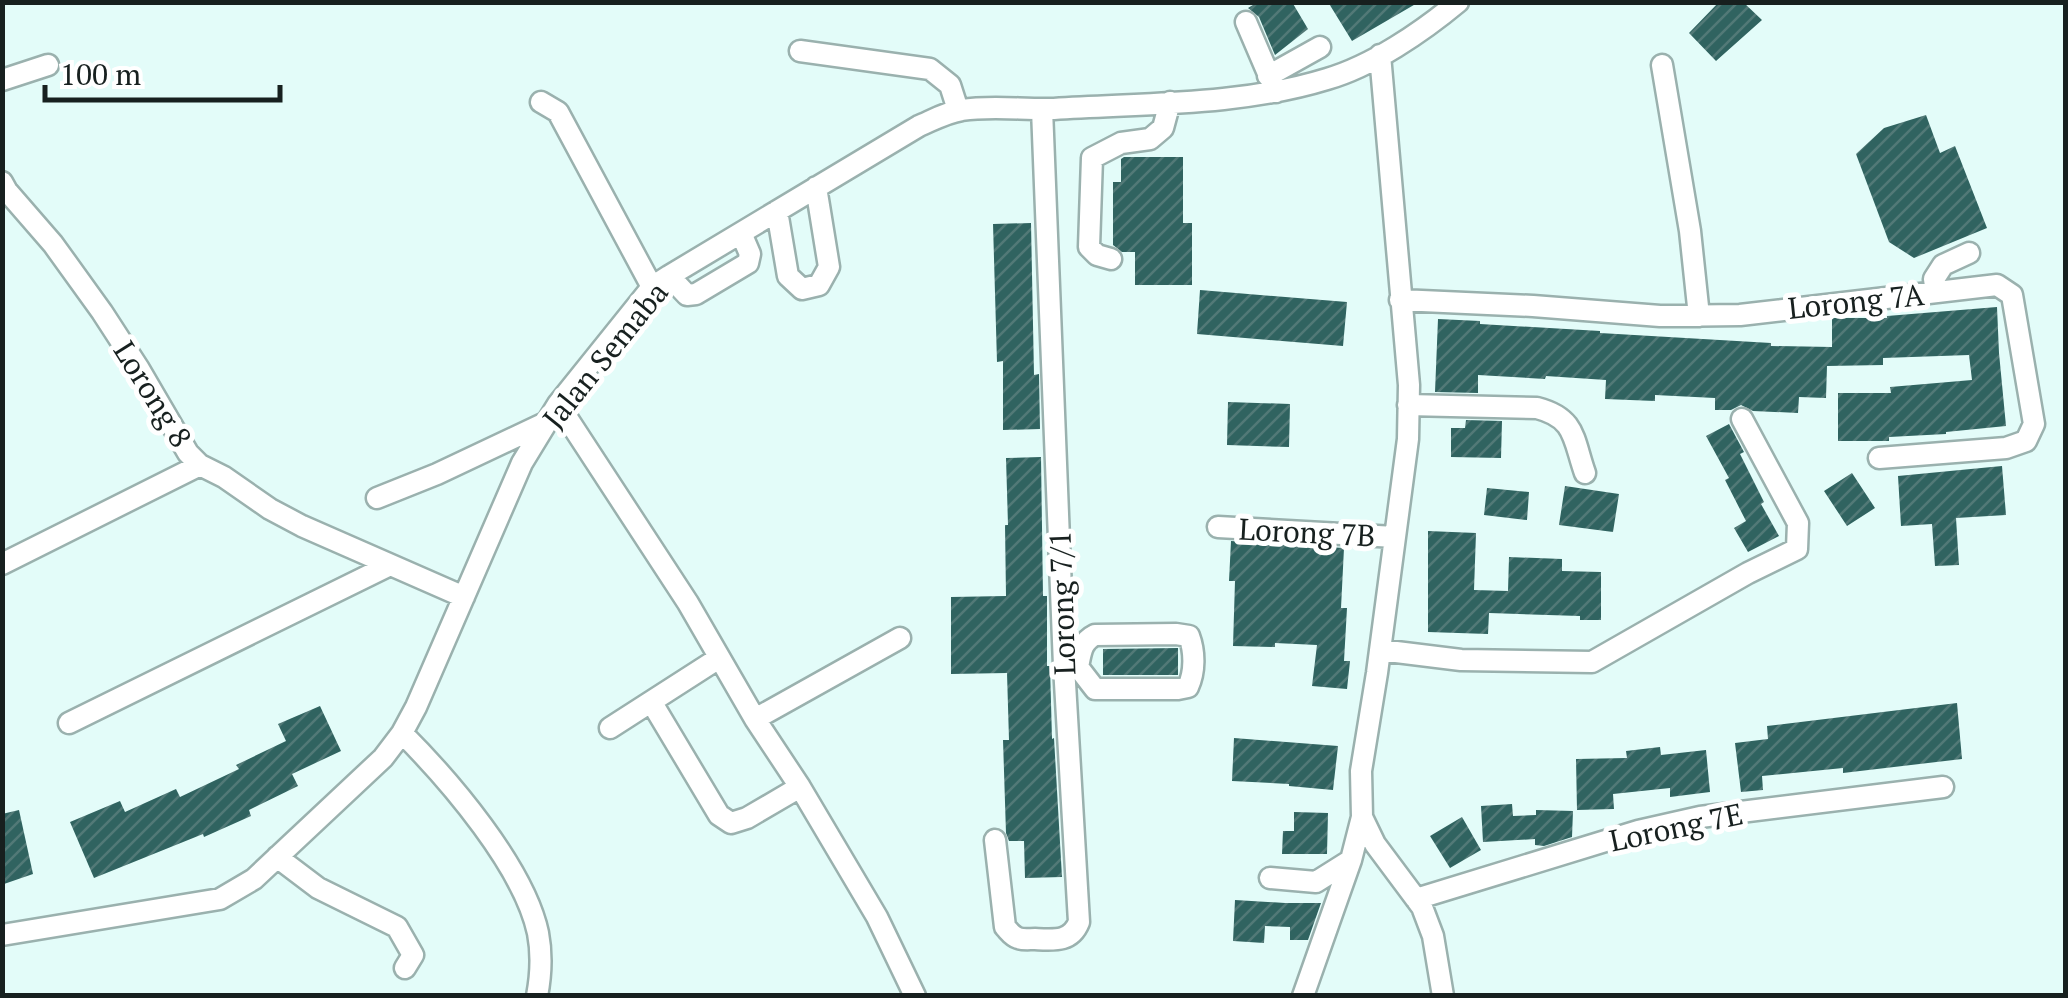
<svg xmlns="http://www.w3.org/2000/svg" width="2068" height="998" font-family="'PT Serif',serif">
<defs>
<pattern id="building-hatch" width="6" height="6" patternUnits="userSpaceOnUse" patternTransform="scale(2.5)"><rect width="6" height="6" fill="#306360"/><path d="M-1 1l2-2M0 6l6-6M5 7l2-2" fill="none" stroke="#527977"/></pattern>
</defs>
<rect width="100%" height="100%" fill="#e3fcf9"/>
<path fill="url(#building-hatch)" d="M1258 2H1292L1308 29 1275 55 1259 17 1248 8Z
M1328 2H1419L1352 41Z
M1719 2H1743L1762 20 1716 61 1689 33Z
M1926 115 1940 153 1955 146 1987 228 1914 258 1889 242 1856 154 1884 128Z
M1124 157H1183V223H1192V285H1135V252H1122L1113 245V182H1121V159Z
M1031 223 1034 375 1039 374 1040 429 1003 430V361L997 362 993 224Z
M1200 290 1347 302 1343 346 1197 334Z
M1997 307 1999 353 2006 426 1946 432V434L1889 437V441H1838V393H1891L1890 387 1972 380 1969 355 1883 358V365L1827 366 1826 398 1799 397 1798 413 1753 411 1741 405 1731 410H1715V398L1655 395V401L1605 399 1606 380 1546 376 1545 379 1478 375V393L1435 392 1438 319 1480 321V324L1600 331V333L1771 343V346L1832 347V318H1887V316Z
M1228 402 1290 404 1289 447 1227 445Z
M1466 420 1502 421 1501 458 1451 457V428H1465Z
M1729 424 1744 452 1740 454 1764 502 1761 504 1779 536 1748 552 1734 528 1746 521 1725 480 1729 478 1706 436Z
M1041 457 1043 596H1047V666H1050L1052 739 1054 738 1062 877 1025 878 1024 841H1009L1006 833 1003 740H1009L1007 673 951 674V597L1006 596 1005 525H1008L1006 458Z
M2002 466 2006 515 1956 518 1959 565 1935 566 1932 524 1901 526 1898 476Z
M1852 473 1875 508 1847 526 1824 491Z
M1565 486 1619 494 1613 532 1559 525Z
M1487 488 1529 492 1527 520 1484 515Z
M1428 531 1476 533 1474 590 1508 591 1509 557 1562 559V571L1601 572V620H1580V616L1489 613 1488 634 1428 632Z
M1231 541 1344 548 1341 608H1347L1344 661H1350L1347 689 1312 686 1317 645 1275 643V647L1233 646 1235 581H1229Z
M1178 648V675H1103V649Z
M1957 703 1962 759 1843 773V768L1762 776 1763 790 1741 792 1735 743 1768 739 1767 726Z
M320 706 341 751 292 774 298 786 249 810 251 816 204 837 203 834 94 878 70 822 120 801 125 812 176 789 180 797 239 769 236 765 286 741 278 724Z
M1234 738 1338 746 1333 790 1289 786V784L1232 781Z
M1660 747 1661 755 1706 750 1710 792 1670 797V788L1613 794 1614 809 1577 810 1576 759 1627 758 1626 751Z
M1512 804 1513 816 1536 815V810L1573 811 1572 837 1544 846 1535 845V839L1483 842 1481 806Z
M19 810 33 874 4 884 2 814Z
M1294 812 1328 813 1327 854H1282L1283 831H1294Z
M1462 817 1481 850 1450 868 1430 836Z
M1235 900 1285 903H1321L1308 940H1290V927L1265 926 1264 943 1233 941Z"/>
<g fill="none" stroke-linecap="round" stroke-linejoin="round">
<g stroke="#9ab1ae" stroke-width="25">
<path id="minor" d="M1246 22 1276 92
M800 51 930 69 950 85 958 110
M1380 55 1409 385 1408 439 1377 673 1361 771 1362 817 1375 844 1422 907 1433 936 1443 996
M1662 65 1690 231 1699 316
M1268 76 1320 47
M2 80 48 65
M541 102 558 112 652 287
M2 182 7 191 53 244 102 312 139 369 188 453 200 465 224 477 270 509 302 526 464 597
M777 211 788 276 802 289 819 285 829 267 816 187
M1111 259 1097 255 1089 247 1092 158 1121 143 1150 139 1163 128 1170 102
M669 276 687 295 696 294 748 263 750 254 741 233
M1936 292 1934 279 1943 265 1969 253
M1400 300 1533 306 1660 316 1740 315 1997 285 2012 295 2034 424 2026 441 2006 448 1879 458
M558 404 688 603 755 719 800 787 877 917 915 996
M1408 405 1537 408C1576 418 1573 439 1585 473
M377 498 437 474 545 423
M1218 527 1395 537
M2 564 200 465
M1176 634 1189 636C1195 652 1195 672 1188 687L1178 689H1095L1078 667C1081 653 1081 642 1095 635Z
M1380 650 1461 660 1592 662 1748 573 1797 549 1798 523 1742 419
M652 703 719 815 731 823 747 818 800 787
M755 719 900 638
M69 723 390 565
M610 728 719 658
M402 733C449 780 524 867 538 933 542 954 541 975 537 996
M995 840 1005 927C1009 931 1012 936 1018 938 1023 940 1029 939 1035 939 1055 940 1071 942 1079 922L1064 666 1042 109
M277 857 318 888 397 927 413 955 405 968
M1270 878 1316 882 1351 860
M1416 899 1638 831 1700 817 1943 787
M2 935 220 899 254 879 383 758 402 733 416 707 522 463 558 404 652 287 669 276 919 126C933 120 947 112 962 110 992 105 1023 110 1054 109 1145 103 1239 106 1327 79 1372 66 1422 32 1458 2
M1303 996 1351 860 1362 817"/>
</g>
<use href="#minor" stroke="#fff" stroke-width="20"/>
</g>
<g text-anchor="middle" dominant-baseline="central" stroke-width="10" stroke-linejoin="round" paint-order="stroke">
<g font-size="30" fill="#17201f" stroke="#fff">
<text transform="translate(1856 301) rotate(-6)">Lorong 7A</text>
<text transform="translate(605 355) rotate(-51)">Jalan Semaba</text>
<text transform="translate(153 394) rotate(58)">Lorong 8</text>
<text transform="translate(1307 532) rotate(3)">Lorong 7B</text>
<text transform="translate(1062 603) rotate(-92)">Lorong 7/1</text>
<text transform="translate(1676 827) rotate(-12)">Lorong 7E</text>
</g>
</g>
<rect width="2068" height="998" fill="none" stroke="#17201f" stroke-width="10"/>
<path d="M45 85v15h235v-15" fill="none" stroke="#17201f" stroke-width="5"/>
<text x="60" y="85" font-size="30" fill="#17201f" stroke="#ffffff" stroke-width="8" paint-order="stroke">100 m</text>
</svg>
